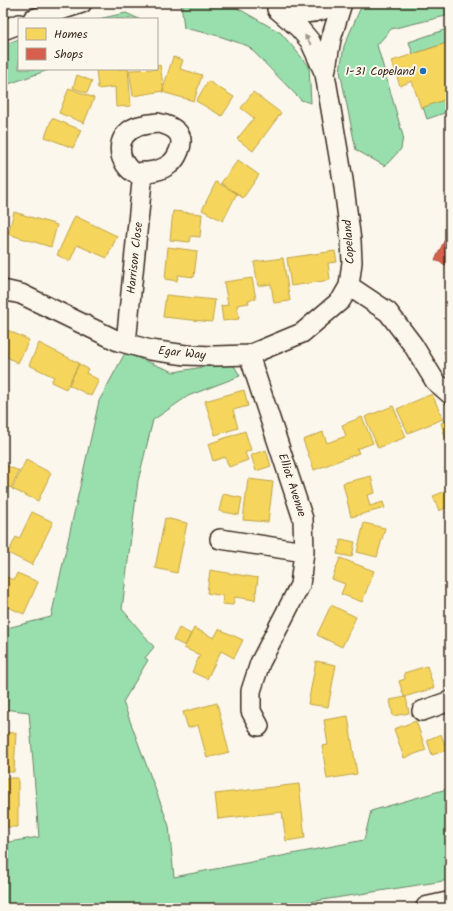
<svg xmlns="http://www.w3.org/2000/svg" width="453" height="911" font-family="Kalam,sans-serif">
<rect width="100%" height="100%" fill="#fbf7ec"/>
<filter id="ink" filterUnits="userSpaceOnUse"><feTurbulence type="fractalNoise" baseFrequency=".025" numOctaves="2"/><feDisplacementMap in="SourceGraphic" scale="8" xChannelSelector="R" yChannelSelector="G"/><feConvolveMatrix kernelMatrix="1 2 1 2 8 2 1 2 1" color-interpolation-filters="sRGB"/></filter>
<g filter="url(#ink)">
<path fill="#99dfad" stroke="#6a8466" d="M181 3H222L232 5 281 33 309 66 311 103 301 100 248 46 219 36 184 28Z
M366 3H450V15L391 29 377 45 403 136 401 149 385 166 356 150 340 71 344 46 361 7Z
M126 13 139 19H98Z
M450 28V42L413 54 409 42Z
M19 39V69H51L3 86V45Z
M450 98V111L427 119 423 107Z
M125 353 174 372 232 362 240 376 188 396 153 420 138 481 122 609 154 647 145 658 148 660 123 702 169 826 174 877 364 840 371 811 450 788V880L271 908H3V843L39 837 29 712 3 709V629L51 617 99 401Z"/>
<path fill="#f6d55c" stroke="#bea249" d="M450 42V98L421 108 412 81 400 86 392 61Z
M173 57 183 60 180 69 202 75 194 101 162 92Z
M160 65 164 91 133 96 129 70 157 69V66Z
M96 69H128L131 106 116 107 115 87 98 89Z
M77 75 92 81 87 93 73 88Z
M208 81 234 97 222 116 196 101Z
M69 88 94 98 84 123 59 113Z
M253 92 281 113 253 151 237 139 254 118 241 108Z
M52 118 81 130 73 148 45 137Z
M238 160 259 175 243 198 221 183Z
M216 182 237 193 223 221 202 210Z
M173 211 202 214 200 237 191 236 190 242 170 240Z
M14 212 57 225 51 247 8 234Z
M75 216 117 236 107 258 77 245 70 261 57 255Z
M168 247 197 251 194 277 178 275 177 281 165 279Z
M335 251 337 262 328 263 330 280 291 286 287 258Z
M283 258 290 301 274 303 271 284 258 286 254 262Z
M252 278 256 299 248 300 249 303 237 305 239 319 223 321 221 306 228 305 224 282Z
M166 295 215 300 212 322 163 317Z
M3 328 29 340 18 363 3 355Z
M39 343 79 363 66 389 51 382 54 377 29 365Z
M79 364 88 369 86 373 99 380 91 396 69 385Z
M244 390 248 406 233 410 238 428 215 435 205 401Z
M432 394 443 419 408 433 397 409Z
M393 406 406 437 378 448 365 417Z
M362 417 373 443 357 449 359 453 314 470 303 440 323 432 327 443 346 436 342 425Z
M450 420V441L447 442 441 423Z
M245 431 251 450 245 453 248 460 229 467 225 457 213 461 208 444Z
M266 450 271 466 256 471 251 455Z
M26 460 51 473 38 501 12 489Z
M3 464 19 471 11 488 3 484Z
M371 476 375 493 367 495 370 506 383 502 385 508 351 517 343 483Z
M248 479 273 482 268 522 243 520Z
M449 490 450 506 439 511 433 496Z
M223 494 242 498 239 515 219 511Z
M32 512 53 522 32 565 8 553 16 537 19 539Z
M165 518 187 523 177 573 155 568Z
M364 523 385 528 377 557 357 552Z
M341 539 355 542 352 557 337 554Z
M450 555V572L445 557Z
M340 558 374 571 362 602 341 594 345 584 332 579Z
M210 570 258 578 255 600 235 597 233 605 222 604 223 596 207 593Z
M17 573 38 582 24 614 3 605V583L6 577 14 580Z
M331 605 356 617 342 647 317 635Z
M179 628 191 634 185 646 173 640Z
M194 628 214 638 219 629 243 640 234 658 221 651 207 679 192 672 200 655 184 648Z
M316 661 336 665 328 707 308 704Z
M427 666 434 688 404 697 399 681 405 679 404 673Z
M406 697 409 713 393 716 390 700Z
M217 703 229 752 207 758 198 725 188 728 183 712Z
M348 716 357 774 327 779 322 746 328 745 324 720Z
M416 721 426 750 404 758 394 729Z
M3 732 16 733 14 772H3Z
M441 734 447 750 432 755 427 740Z
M3 778H18V827H3Z
M299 784 305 838 286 841 282 812 218 819 215 794Z"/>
<path fill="#d6604d" stroke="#a8503f" d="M450 229V267L435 260Z
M450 341V356L444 353Z"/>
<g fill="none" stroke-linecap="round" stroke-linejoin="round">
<g stroke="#3b2a1e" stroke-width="22">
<path id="minor" d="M277 9C297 14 317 16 335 3
M33 19 82 3
M3 30 19 24
M325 74 331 39 342 3
M158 123C174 126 186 134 179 151 177 156 174 161 170 164 160 172 147 172 134 173 117 162 114 136 136 127 143 124 150 124 158 123Z
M349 286 388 312 413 345 435 381 450 394
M3 290 21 294 118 341 150 350 186 355 215 356 249 355 302 333 341 300 349 286 352 262 351 241 343 180 325 74 310 41 299 28 277 9
M126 343 143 172
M249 355 303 519 304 552 300 585 260 663 251 691V711L259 726
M220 539 304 552
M422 711 450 701"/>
</g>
<g stroke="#3b2a1e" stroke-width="25">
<path id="highway" d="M427 908 450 903"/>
</g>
<use href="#minor" stroke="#fbf7ec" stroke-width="19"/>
<use href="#highway" stroke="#fbf7ec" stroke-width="22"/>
</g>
<defs><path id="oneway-solid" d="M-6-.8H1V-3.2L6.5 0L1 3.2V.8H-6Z"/></defs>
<use fill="#9b9085" href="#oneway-solid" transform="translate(308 40) rotate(-124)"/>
</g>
<circle fill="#1f6fb2" stroke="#fbf7ec" stroke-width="1.5" cx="423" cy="71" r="4"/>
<g text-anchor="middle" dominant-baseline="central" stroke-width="4" stroke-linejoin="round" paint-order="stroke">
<g font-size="12" fill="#3b2a1e" stroke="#fbf7ec" text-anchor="end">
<text x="415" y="71">1-31 Copeland</text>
</g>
<g font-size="12" fill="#3b2a1e" stroke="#fbf7ec">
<text transform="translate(349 242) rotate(-94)">Copeland</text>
<text transform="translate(135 258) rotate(-84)">Harrison Close</text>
<text transform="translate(182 353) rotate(6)">Egar Way</text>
<text transform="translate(292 485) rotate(72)">Elliot Avenue</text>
</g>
</g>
<rect width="453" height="911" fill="none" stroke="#fbf7ec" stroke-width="16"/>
<rect x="8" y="8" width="437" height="895" fill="none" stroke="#3b2a1e" stroke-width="1.5" filter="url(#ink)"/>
<rect x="18" y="18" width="140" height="52" fill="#fbf7ec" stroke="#aea59a"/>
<rect x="26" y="28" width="20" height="12" fill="#f6d55c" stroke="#aea59a"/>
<text x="54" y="38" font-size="12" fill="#3b2a1e">Homes</text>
<rect x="26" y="48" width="20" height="12" fill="#d6604d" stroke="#aea59a"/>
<text x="54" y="58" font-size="12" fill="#3b2a1e">Shops</text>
</svg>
